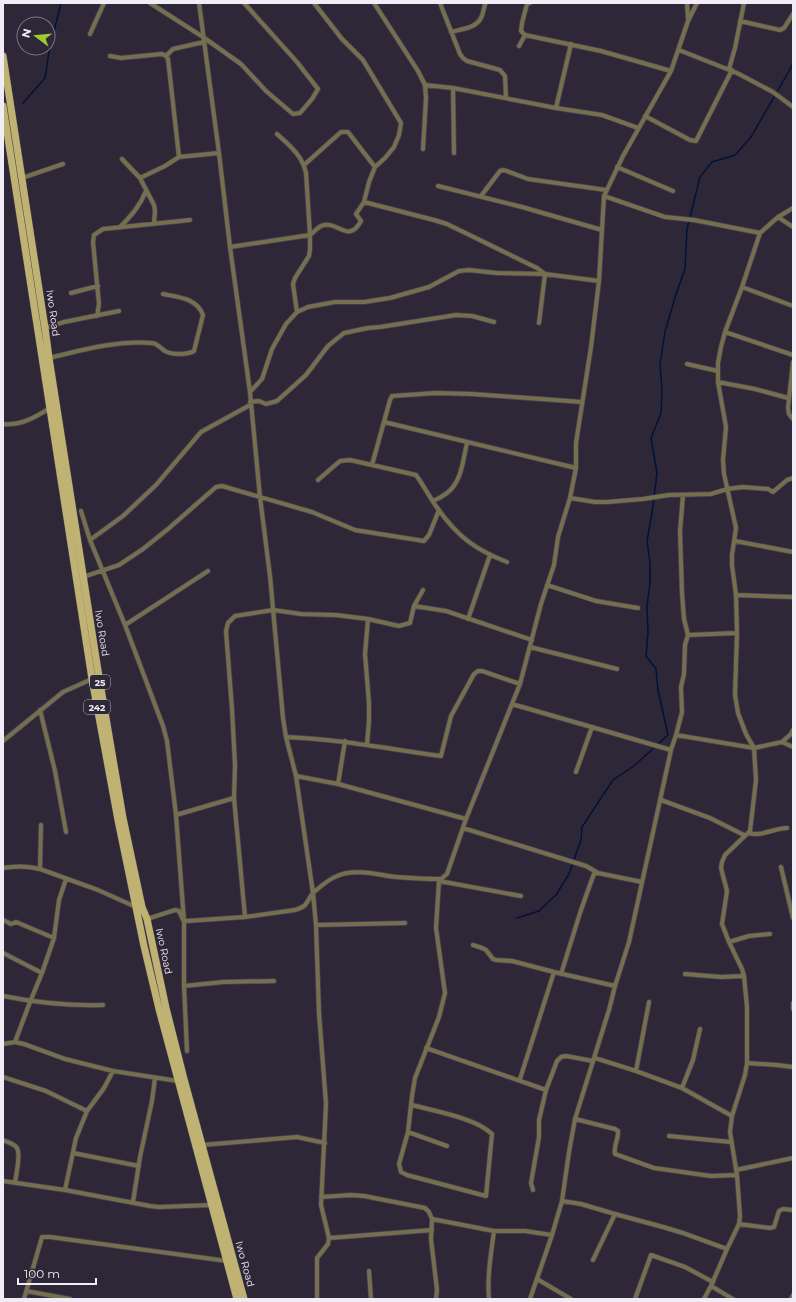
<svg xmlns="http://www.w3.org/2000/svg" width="796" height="1302" font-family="Montserrat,sans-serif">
<rect width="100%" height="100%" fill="#2e2737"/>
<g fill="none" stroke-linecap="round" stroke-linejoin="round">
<path stroke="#001239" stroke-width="1.5" d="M23 103 45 78 49 52 61 3
M517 918 539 911 556 895 569 874 581 840 582 827 603 795 613 780 634 766 668 735 658 690 656 669 646 656 648 632 647 606 650 583V563L647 541 652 513 657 473 651 438 661 413 662 389 660 364 665 332 676 294 685 269 687 229 700 177 712 162 735 155 751 137 793 64"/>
<g stroke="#494352" stroke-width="5.5">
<path id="street" d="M150 3 203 37 241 64 266 91 293 114 300 113 312 99 318 89 297 62 244 3
M199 3 219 153 230 247 250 392 260 497 270 576 283 718 286 737 296 776 313 893 316 925 319 1013 326 1104 321 1205 329 1238 328 1244 317 1258V1299
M374 3 418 71 425 85 426 98 423 149
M440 3 460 54 463 58 467 61 500 70 505 76 506 98
M530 3 527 4 522 23 521 31 525 35 601 51 671 71
M687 3 688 19
M740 21 780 30 784 28 793 14
M451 32C462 29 476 28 481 18 483 14 484 8 485 4L486 3
M90 34 104 3
M519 46 525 35
M679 50 737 73 773 92 793 107
M110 56 121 58 162 54 166 56
M166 56 168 59 179 157
M166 56 173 49 204 42
M729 69 735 48 744 3
M425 85 453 88 556 108 602 115 638 128
M453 88 454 153
M556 108 571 44
M645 116 690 140 696 141 732 70
M277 134C290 146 302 155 306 173L310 235V249L309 256 295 278 293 284 297 312
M122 159 140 178 154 205 155 211 154 223
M304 165 341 132H348L375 167
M617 167 673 191
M22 178 63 164
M140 178 165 166 179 157 219 153
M438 186 522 207 602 230
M481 196 500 171 504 170 528 179 606 190
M604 196 665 217 694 220 760 233
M364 202 434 220 447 224 537 268 545 274 539 323
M778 217 793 227
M120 227C131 216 140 206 146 191
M230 247 310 235C314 232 317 228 321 226 337 219 348 245 361 221L356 214 364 202 369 182 375 167 385 158 394 147 399 135 401 123 363 60 342 39 314 3
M742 287 793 306
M71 293 98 286
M97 316 99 304 93 242 94 235 103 229 190 220
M45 328 64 322 119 311
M725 332 793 355
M49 358C82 350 117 340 152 343 157 343 160 348 165 351 172 355 187 355 194 351L203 315C197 298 178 297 163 294
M793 362 788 408 789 414 793 419
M687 364 718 371
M718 382 755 389 788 398
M250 392 262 379 272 349 286 324 297 312 308 307 335 302H364L390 298 429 287 459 271 469 270 497 273 545 274 599 281
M250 402 259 401 266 404 277 401 306 375 328 346 344 333 368 328 380 327 456 315 472 316 494 322
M384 422 576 468
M3 424C20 426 36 417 50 408
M372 465 390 400 392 396 436 393 472 394 582 402
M318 480 340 461 350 460 416 475C424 486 430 498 438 509 458 537 476 550 507 562
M570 498 595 502H607L643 499 669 495 711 494 727 489 743 487 768 489 773 492 787 480 793 478
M433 501C438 499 443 496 447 493 462 482 463 459 467 443
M81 511 90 540 125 625 163 726 167 741 176 815 184 921V986L187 1051
M90 540 123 516 156 485 201 432 250 405
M735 541 793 552
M83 577 119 565 143 549 168 529 216 487 222 486 312 512 355 530 424 541 429 535 439 510
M547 585 596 601 638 608
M736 595 793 597
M414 606 446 611 532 640
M468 619 490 555
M125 625 208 571
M688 635 737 633
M530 647 617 669
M512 704 671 750 676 735 754 748 782 742 791 734 793 730
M40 710 55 771 66 832
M676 735 682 712 681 687 684 674 685 645 688 635 684 619 682 593 680 531 683 495
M286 737C338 739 389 749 441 756L451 716 474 674 478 671H482L520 684
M3 741 63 692 92 679
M782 742 793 747
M367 744 369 721V703L365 654 368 619
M576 772 592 727
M296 776 338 784 466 819
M338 784 345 741
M661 800 710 818 744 835
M176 815 234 798
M463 828 586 866 598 873 642 882
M748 833C762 837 774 828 787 828
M781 867 793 918
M3 868C14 866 29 866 40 869L98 890 136 907
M40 869 41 825
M439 881 521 896
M245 917 234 798 235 765 232 709 226 631 228 623 235 616 273 610 301 614 336 615 368 619 399 626 410 623 414 606 423 590
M147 919 175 910 179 911 183 920 187 921 245 917 295 910C311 905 305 901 314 892 321 886 329 879 337 876 354 868 379 875 397 877 410 878 424 879 437 879H441L447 874 466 819 520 684 541 604 554 565 558 537 570 498 576 468V443L591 347 599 281 604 196 623 156 671 71 688 21 697 3
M3 920 11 924 16 922 54 938
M316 925 405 923
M729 942 749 936 770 934
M473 945 482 948 486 950 493 959 496 960 512 961 554 972 615 986
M3 953 42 973
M561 974 580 913 592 879 594 874 598 873
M685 974 721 977 744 976
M184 986 223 982 274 981
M3 996C38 1003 68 1006 103 1005
M793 1003V1009
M15 1042 30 1002 42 973 54 938 59 900 66 879
M3 1044 15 1042 24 1044 65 1059 113 1071 178 1081
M426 1048 546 1090
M595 1058 636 1071 682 1088 732 1116
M747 1063 777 1065 793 1067
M636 1071 649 1002
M3 1077 46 1091 87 1111
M520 1079 554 972
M682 1088 693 1060 700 1029
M412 1105C434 1111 476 1118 492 1134L486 1196 407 1175 401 1172 399 1164 408 1132 412 1096 415 1078 439 1017 445 993 436 928 439 881 441 879
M575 1119 615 1129 618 1131C619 1139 613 1146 615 1154L654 1168 711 1176 737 1175
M408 1132 447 1146
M669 1136 731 1142
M3 1140C7 1142 15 1144 17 1148 21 1154 16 1175 15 1183
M202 1145 297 1137 325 1143
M73 1153 139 1166
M736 1170 793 1158
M3 1181 65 1190 150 1206 159 1207 212 1205
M65 1190 76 1138 87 1111 104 1088 113 1071
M533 1190 531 1183 539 1137V1120L546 1090 557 1061 561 1057 566 1056 593 1061
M321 1197 351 1195 364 1196 425 1208 429 1212 432 1219 431 1239 437 1290 436 1299
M562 1201 581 1204 615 1214 663 1227 683 1233 727 1249
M133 1202 140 1157 152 1101 155 1078
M432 1219 494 1231H525L552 1235
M739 1224 770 1228 774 1227 779 1211 783 1209 793 1210
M329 1238 432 1230
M593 1260 615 1214
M369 1271 371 1299
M537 1279 571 1299
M711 1286 733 1299
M26 1291 70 1299
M24 1299 42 1237H50L227 1261
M489 1299C487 1276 491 1254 494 1231
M530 1299 552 1235 562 1201 569 1152 575 1119 609 1010 615 986 629 942 671 750
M635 1299 651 1255 685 1267 713 1282
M704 1299 711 1286 727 1249 739 1224 740 1216 737 1175 730 1132 732 1116 745 1075 747 1063V1007L744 976 742 969 729 942 722 924 727 891 721 868 722 862 725 855 750 831 756 780 754 748 746 734 738 713 735 695 737 633 736 595 732 565V555L736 528 724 474 723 460 726 427 718 382V363L721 347 725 332 742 287 760 233 778 217 793 208
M791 1299 793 1295"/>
</g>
<g stroke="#494352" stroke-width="8">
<path id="primary" d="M3 56 45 328 49 358 99 677 123 818 142 907 147 919 166 1008 184 1079 244 1299
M3 106 92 679 118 820 144 946 159 1009 237 1299"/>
</g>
<use href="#street" stroke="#756f50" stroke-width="4"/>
<use href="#primary" stroke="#c0b272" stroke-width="7"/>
</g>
<g text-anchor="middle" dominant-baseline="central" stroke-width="3.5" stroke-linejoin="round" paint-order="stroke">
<g fill="#2e2737" stroke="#b6b2bd" stroke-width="1">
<rect x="90" y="675" width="20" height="14" rx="3"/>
<rect x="84" y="700" width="26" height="14" rx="3"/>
</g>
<g font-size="9" font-weight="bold" fill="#f1edf7">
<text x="100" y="682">25</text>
<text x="97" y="707">242</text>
</g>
<g font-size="10" fill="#f1edf7" stroke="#2e2737">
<text transform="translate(53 313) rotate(82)">Iwo Road</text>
<text transform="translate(102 633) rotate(81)">Iwo Road</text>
<text transform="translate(164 951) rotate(78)">Iwo Road</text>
<text transform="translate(245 1264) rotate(75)">Iwo Road</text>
</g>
</g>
<rect width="796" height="1302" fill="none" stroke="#f1edf7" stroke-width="8"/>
<g transform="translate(36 36) rotate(286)"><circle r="19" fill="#2e2737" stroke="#7c7684"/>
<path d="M0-3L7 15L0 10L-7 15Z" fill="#9dca31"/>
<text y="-6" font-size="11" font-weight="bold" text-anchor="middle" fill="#f1edf7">N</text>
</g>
<path d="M18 1278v6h78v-6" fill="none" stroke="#f1edf7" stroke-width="2"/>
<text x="24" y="1278" font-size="12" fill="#f1edf7" stroke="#2e2737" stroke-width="3" paint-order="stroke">100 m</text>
</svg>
